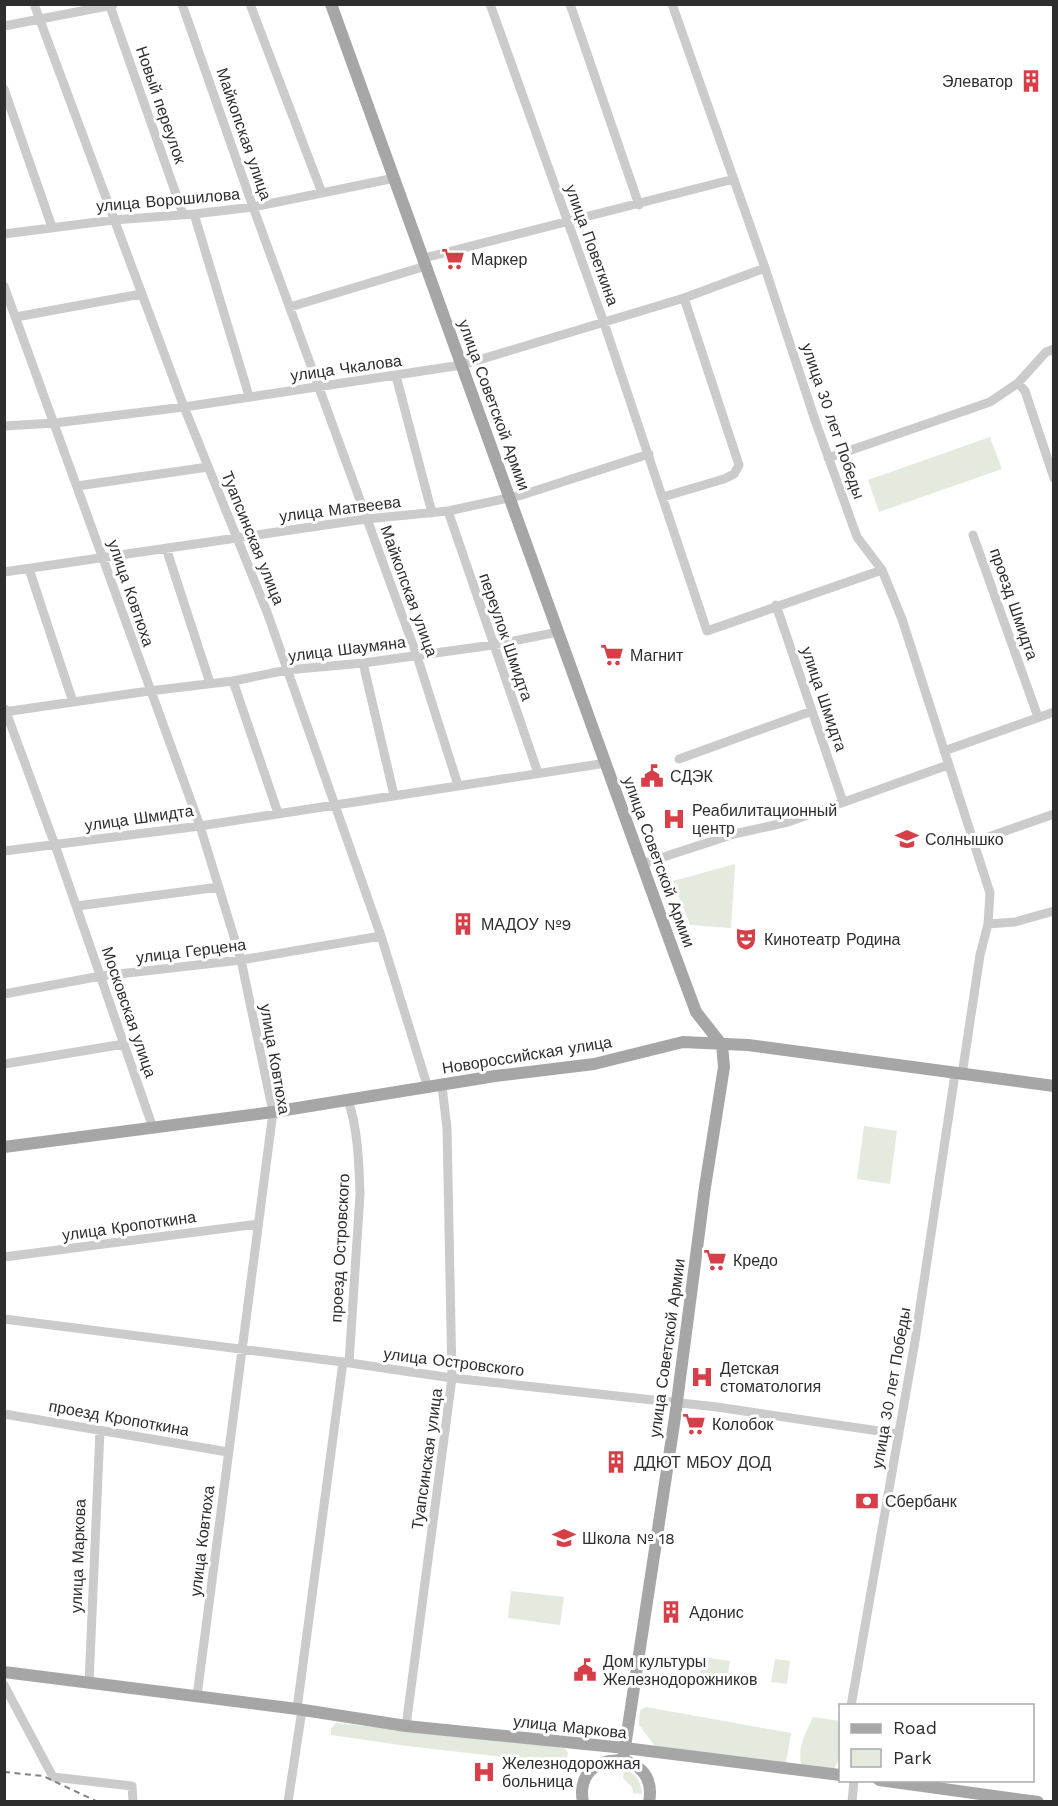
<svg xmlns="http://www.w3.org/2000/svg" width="1058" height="1806" font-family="'Work Sans',sans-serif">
<rect width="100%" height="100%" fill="#fff"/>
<path fill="#e4eadd" d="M990 437 1002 469 879 512 868 480Z
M735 864 731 928 690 925 673 881Z
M864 1126 897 1131 890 1184 857 1179Z
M511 1591 564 1597 560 1625 508 1618Z
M702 1657 730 1661 727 1680 700 1677Z
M775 1659 790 1661 787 1684 771 1682Z
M646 1707 791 1733 786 1764 655 1746 639 1725 640 1710Z
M813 1717 840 1721C840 1737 843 1760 832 1771L802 1766C796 1751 806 1732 813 1717Z
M336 1723 564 1748 568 1752 566 1764 407 1746 331 1735V1728Z
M624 1768C636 1774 641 1781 642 1794L633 1793 632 1787 623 1778Z"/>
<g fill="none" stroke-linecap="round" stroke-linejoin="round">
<path stroke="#cbcbcb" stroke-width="9" d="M34 4 184 407 267 612 381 936 428 1088
M182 4 253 207 417 656 458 785
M250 4 322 193
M490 4 604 323 707 631 882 570
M570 4 639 205
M672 4 765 268 815 420 857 537 882 570 902 619 990 893 988 924 980 955 962 1075
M110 6 183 214
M4 26 113 5
M4 89 52 227
M194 214 249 396
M4 234 113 220 194 214 253 207 395 178
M424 258 734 179
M4 286 200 826 241 960 273 1112 197 1696
M290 307 426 266
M16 317 141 294
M396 376 432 513
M1018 383 1025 391 1054 478
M4 426 55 423 184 407 462 365 684 298 765 268
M828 458 990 402 1018 383 1046 352 1054 349
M77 486 208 467
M663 497 724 479 734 474 739 465 684 298
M448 511 538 773
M973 535 1038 717
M166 548 210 683
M29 569 73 702
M4 572 366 519 448 511 522 495 649 454
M776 605 843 802
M363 663 394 795
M233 681 278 813
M5 709 55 845 153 1128
M4 712 149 691 233 681 287 670 363 663 493 645 558 632
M944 751 1054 712
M679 759 812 711
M974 842 1054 814
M4 851 200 826 606 763
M642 864 734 834 788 822 948 765
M77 906 219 887
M988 924 1015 922 1054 911
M4 994 101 976 241 960 381 936
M4 1064 124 1044
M348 1100C358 1129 359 1163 360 1194L349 1363
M4 1257 258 1224
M4 1319 343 1362 452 1378 717 1407 899 1434
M4 1414 228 1452
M89 1683 100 1430
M4 1685 53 1777 132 1786 133 1802
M851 1706 915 1341 955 1074
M297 1709 343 1362
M406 1726 452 1378 447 1128 442 1086
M288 1802 302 1710
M852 1802 854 1780"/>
<path stroke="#a6a6a6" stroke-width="12" d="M331 4 673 950 696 1012 722 1045 724 1067 705 1187 675 1417 623 1760
M4 1147 273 1112 495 1076 594 1064 683 1042 748 1045 1054 1086
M4 1672 297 1709 406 1726 625 1748 840 1775
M879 1780 1038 1802
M583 1802C572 1747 660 1746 649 1802"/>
<path stroke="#838383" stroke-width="2" stroke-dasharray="6 4.5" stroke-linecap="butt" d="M4 1772 43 1776 98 1802"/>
</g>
<defs>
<g id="building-bare" transform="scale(1.8)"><path d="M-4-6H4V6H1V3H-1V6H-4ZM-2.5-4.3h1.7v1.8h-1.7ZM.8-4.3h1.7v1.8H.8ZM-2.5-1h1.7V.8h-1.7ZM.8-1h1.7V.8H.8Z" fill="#d73f48" stroke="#fff" stroke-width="2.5" paint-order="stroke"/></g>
<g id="supermarket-bare" transform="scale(1.8)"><path d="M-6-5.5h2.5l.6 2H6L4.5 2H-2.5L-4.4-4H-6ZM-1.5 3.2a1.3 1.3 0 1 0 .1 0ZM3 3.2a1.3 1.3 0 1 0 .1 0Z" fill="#d73f48" stroke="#fff" stroke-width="2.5" paint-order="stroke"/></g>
<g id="civic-bare" transform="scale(1.8)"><path d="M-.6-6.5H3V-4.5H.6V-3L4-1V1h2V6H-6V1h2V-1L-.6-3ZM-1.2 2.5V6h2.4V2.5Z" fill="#d73f48" stroke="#fff" stroke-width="2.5" paint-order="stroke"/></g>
<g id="hospital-bare" transform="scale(1.8)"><path d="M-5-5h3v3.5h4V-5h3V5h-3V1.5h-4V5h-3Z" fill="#d73f48" stroke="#fff" stroke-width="2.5" paint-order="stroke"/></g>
<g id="school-bare" transform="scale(1.8)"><path d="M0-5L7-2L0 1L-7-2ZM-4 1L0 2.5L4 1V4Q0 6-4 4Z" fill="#d73f48" stroke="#fff" stroke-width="2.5" paint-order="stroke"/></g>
<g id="theatre-bare" transform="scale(1.8)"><path d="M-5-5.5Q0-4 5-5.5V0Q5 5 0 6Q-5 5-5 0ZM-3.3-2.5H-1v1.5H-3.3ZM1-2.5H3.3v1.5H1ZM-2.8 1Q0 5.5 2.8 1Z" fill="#d73f48" stroke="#fff" stroke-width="2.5" paint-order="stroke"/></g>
<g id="bank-bare" transform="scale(1.8)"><path d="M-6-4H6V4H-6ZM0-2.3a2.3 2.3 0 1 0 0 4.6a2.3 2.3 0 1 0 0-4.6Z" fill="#d73f48" stroke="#fff" stroke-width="2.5" paint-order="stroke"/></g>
</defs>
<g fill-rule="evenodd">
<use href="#building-bare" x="1031" y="81"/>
<use href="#supermarket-bare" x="453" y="259"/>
<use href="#supermarket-bare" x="612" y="655"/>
<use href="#civic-bare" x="652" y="776"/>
<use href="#hospital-bare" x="674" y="819"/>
<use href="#school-bare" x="907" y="839"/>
<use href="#building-bare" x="463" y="924"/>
<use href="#theatre-bare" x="746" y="939"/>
<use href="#supermarket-bare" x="715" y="1260"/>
<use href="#hospital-bare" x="702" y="1377"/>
<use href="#supermarket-bare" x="694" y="1424"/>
<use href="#building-bare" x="616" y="1462"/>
<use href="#bank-bare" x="867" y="1501"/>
<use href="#school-bare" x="564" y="1538"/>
<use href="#building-bare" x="671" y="1612"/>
<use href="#civic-bare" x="585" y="1670"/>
<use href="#hospital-bare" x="484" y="1772"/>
</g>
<g text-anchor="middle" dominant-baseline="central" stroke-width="6" stroke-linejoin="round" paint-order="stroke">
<g font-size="16" fill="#2e2e2e" stroke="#fff" text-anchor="start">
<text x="1013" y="81" text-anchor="end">Элеватор</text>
<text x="471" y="259">Маркер</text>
<text x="630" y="655">Магнит</text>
<text x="670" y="776">СДЭК</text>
<text x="692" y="810">Реабилитационный<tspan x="692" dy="18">центр</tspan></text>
<text x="925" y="839">Солнышко</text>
<text x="481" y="924">МАДОУ №9</text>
<text x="764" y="939">Кинотеатр Родина</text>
<text x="733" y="1260">Кредо</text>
<text x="720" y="1368">Детская<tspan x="720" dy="18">стоматология</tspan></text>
<text x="712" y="1424">Колобок</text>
<text x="634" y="1462">ДДЮТ МБОУ ДОД</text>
<text x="885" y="1501">Сбербанк</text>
<text x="582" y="1538">Школа № 18</text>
<text x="689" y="1612">Адонис</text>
<text x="603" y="1661">Дом культуры<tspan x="603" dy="18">Железнодорожников</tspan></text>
<text x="502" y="1763">Железнодорожная<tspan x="502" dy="18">больница</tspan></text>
</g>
<g font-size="16" fill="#2e2e2e" stroke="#fff">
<text transform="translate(161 105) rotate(71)">Новый переулок</text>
<text transform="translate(244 134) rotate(71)">Майкопская улица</text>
<text transform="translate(168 200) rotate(-5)">улица Ворошилова</text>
<text transform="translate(592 245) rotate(70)">улица Поветкина</text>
<text transform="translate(346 368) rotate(-8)">улица Чкалова</text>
<text transform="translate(494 405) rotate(70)">улица Советской Армии</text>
<text transform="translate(833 421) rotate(71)">улица 30 лет Победы</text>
<text transform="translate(340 509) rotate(-7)">улица Матвеева</text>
<text transform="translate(253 538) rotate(68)">Туапсинская улица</text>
<text transform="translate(409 591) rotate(70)">Майкопская улица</text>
<text transform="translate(131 593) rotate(71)">улица Ковтюха</text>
<text transform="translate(1014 604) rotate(71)">проезд Шмидта</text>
<text transform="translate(506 637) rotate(71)">переулок Шмидта</text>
<text transform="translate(347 649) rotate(-7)">улица Шаумяна</text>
<text transform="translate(824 699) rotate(71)">улица Шмидта</text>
<text transform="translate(139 818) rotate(-8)">улица Шмидта</text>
<text transform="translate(659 862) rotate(70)">улица Советской Армии</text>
<text transform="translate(191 951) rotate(-7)">улица Герцена</text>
<text transform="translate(129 1012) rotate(71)">Московская улица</text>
<text transform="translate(527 1055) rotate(-9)">Новороссийская улица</text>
<text transform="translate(275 1059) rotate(80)">улица Ковтюха</text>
<text transform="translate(129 1226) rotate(-8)">улица Кропоткина</text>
<text transform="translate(340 1248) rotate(-87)">проезд Островского</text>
<text transform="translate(667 1348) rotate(-82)">улица Советской Армии</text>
<text transform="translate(454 1362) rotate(7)">улица Островского</text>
<text transform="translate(891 1388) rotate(-80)">улица 30 лет Победы</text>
<text transform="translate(119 1418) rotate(10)">проезд Кропоткина</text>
<text transform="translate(427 1459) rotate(-82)">Туапсинская улица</text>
<text transform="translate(202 1541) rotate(-83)">улица Ковтюха</text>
<text transform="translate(78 1556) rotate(-88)">улица Маркова</text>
<text transform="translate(570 1727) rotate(6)">улица Маркова</text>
</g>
</g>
<rect width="1058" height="1806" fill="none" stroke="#2e2e2e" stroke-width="12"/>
<rect x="839" y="1704" width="195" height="78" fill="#ffffff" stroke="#ababab" stroke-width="1.5"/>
<rect x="851" y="1724" width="30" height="9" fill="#a6a6a6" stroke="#ababab" stroke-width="1.5"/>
<text x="893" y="1734" font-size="18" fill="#2e2e2e">Road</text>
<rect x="851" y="1749" width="30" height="18" fill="#e4eadd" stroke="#ababab" stroke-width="1.5"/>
<text x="893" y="1764" font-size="18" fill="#2e2e2e">Park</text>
</svg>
